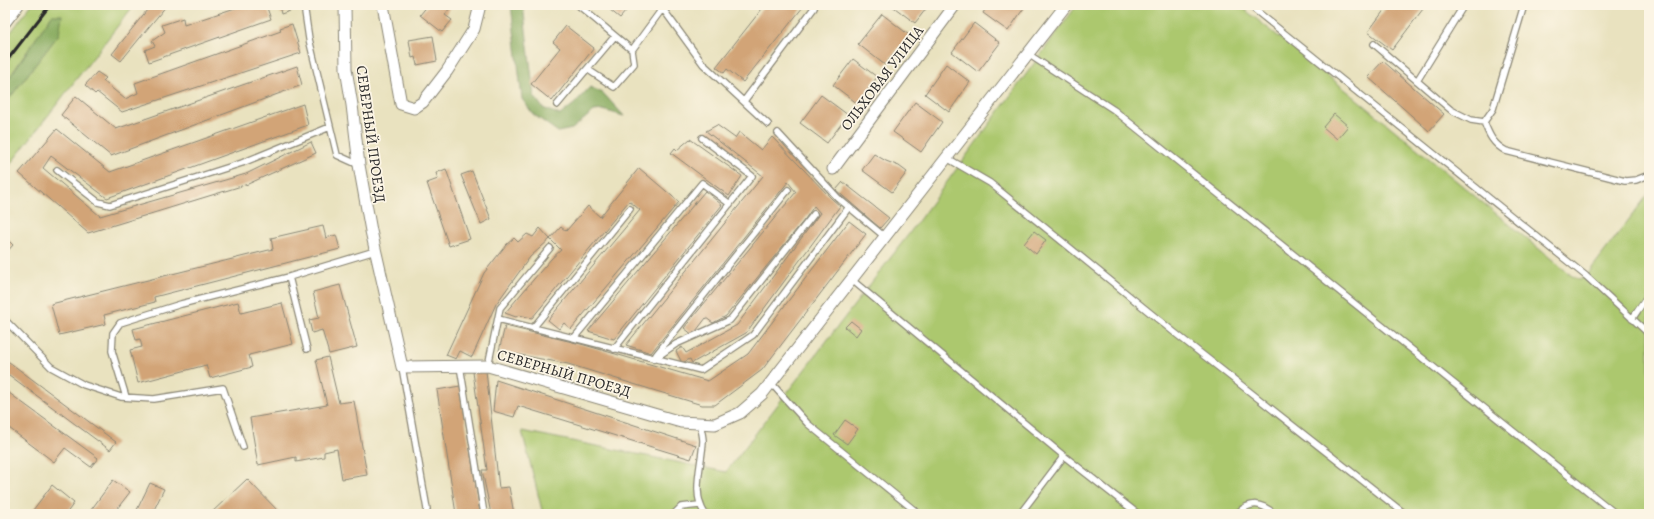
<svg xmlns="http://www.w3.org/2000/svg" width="1654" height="519" font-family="Alegreya,serif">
<rect width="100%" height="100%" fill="#fcf5e5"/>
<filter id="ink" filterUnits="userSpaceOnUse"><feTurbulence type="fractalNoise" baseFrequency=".025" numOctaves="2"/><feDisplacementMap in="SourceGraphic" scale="8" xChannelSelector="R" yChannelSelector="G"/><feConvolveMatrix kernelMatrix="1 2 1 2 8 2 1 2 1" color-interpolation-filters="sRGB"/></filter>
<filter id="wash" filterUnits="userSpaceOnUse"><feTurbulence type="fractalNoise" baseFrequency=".012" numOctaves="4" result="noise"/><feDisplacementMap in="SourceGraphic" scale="16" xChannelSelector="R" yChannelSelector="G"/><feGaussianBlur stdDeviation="0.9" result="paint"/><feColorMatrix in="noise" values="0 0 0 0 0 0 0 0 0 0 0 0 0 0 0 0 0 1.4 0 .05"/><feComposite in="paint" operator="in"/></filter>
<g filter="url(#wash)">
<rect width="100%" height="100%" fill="#e9e2bf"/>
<path fill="#acc86e" stroke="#6c7a4c" d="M31 5H134L5 171V104L59 34 52 15 5 84V40Z
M1077 5H1239L1347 91 1572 276 1580 280 1586 276 1649 193V514H543L522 431 726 472 908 235Z"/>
<path fill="#89ac61" stroke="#5a6c46" d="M511 5H523L534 96 543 108 560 115 574 104 590 87 603 93 624 116 603 110 594 111 572 129 558 132 533 114 522 99Z
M52 15H62L59 34 5 104V84Z"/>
<g id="blocks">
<path fill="#d2a477" d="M151 5H167L121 61 112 54Z
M244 5H266L271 19 149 62 145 50 155 46 152 41 165 32 162 25 183 18 184 25Z
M279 5H292L293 10 281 14Z
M428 5 451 6 445 15 452 20 442 32 420 15Z
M604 5H631L620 18Z
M765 5H800L803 7 743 82 727 69 724 73 716 67Z
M891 5H929L915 23Z
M988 5H1026L1008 31 983 13Z
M1388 5H1426L1392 50 1368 32Z
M882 14 909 35 885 65 858 44Z
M974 23 1000 43 978 72 952 52Z
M292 24 301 53 122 112 97 92 95 94 85 85 97 72 106 78 103 81 125 99 138 93 135 83 281 31 280 28Z
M566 26 594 48 552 101 531 84 560 48 553 42Z
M433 36 437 61 417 65 415 57 412 58 409 40Z
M853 59 877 77 858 104 833 85Z
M1383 61 1444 114 1429 131 1368 77Z
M946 64 970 82 949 112 925 94Z
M297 66 302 85 111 156 61 115 76 96 116 129Z
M821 95 848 115 827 143 800 123Z
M915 102 942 122 921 152 893 132Z
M303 104 308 125 107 198 51 156 43 168 100 216 246 174 311 142 316 153 248 184 88 233 19 173 57 129 110 172Z
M1334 114 1348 126 1337 139 1323 127Z
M717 125 735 138 739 132 761 150 772 137 832 199 840 206 746 333 692 363 690 359 682 363 676 351 682 347 686 353 737 325 820 213 814 206 805 219 726 316 713 323 706 318 693 335 684 328 796 192 788 182 651 353 626 345 763 176 706 131Z
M690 139 742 176 729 196 671 153 675 148 677 150Z
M874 154 886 161 899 166 907 172 892 192 862 170Z
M639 168 679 202 571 329 564 323 559 329 548 320 640 210 629 201 532 318 519 315 516 317 505 313 551 259 561 250 550 239 561 227 566 231 588 206 600 217Z
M446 169 470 239 449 246 427 183 438 179 436 173Z
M472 171 491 219 481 224 461 175Z
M843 182 889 218 880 228 836 190Z
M705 191 722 205 614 339 588 331Z
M849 221 866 234 762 370 715 405H702L568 364 499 351 505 326 581 344 708 381 748 354Z
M323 226 326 238 336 235 340 249 154 297 155 302 104 315 106 324 59 335 51 304 273 249 271 238Z
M540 228 550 239 530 257 496 304 472 357 460 351 456 359 446 355 484 273 506 245 514 238 518 242 527 234 533 237Z
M1034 231 1046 240 1036 254 1024 244Z
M5 237 13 245 5 254Z
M340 285 357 347 329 354 322 330 312 333 309 320 319 318 313 292Z
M238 302 241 313 282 303 293 344 249 355 252 367 210 378 206 365 138 383 130 350 142 347 140 339 136 340 133 329Z
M851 321 861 329 856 336 845 327Z
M328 357 339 403 354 401 367 475 342 479 337 449 324 452V457L296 462V457L258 465 250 418 327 405 316 360Z
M5 359 116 442 110 450 5 372Z
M486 371 499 488 509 487 514 514H491L482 470H487L473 372Z
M496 380 696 445 691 459 518 406 514 417 493 411Z
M460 386 480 512H478L479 514H456L437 390Z
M5 390 98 458 91 467 65 448 54 462 5 425Z
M845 420 858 429 847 444 834 435Z
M247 479 281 514H210Z
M113 480 130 492 113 514H88Z
M150 483 164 489 152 514H135Z
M52 485 74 503 66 514H30Z"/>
</g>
</g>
<g filter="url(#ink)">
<use href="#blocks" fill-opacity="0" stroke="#8a8675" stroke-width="1"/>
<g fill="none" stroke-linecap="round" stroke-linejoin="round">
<g stroke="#8a8675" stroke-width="8">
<path id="lane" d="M304 5 309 39 337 155 359 165
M578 5 632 50 665 5
M1249 5 1586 276 1649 334
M663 9 703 64 768 124
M1374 44 1451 110 1471 120 1484 122 1493 109 1524 5
M1028 54 1114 110 1616 514
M587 69 615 36
M1417 81 1464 5
M744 101 814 8
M557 105 587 69 614 87 634 64 632 50
M1484 122C1489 135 1493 144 1506 151L1625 181 1636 180 1649 175
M778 133 838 198 885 237
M947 158 990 183 1175 333 1405 514
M57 170 98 202 110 205 242 163 330 127
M289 277 375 251
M852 280 1064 456 1138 514
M498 319 701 370 753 335 849 207
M1632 319 1649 294
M5 320 51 367 84 385 121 397 154 399 223 388 243 447
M533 328 630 209
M574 338 702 183 730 204
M614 349 752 176 702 138
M656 355 788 190
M654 359 676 344 730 320 814 214
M460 366 484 514
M488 366 500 308 550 248
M402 367 427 509 426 514
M771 383 808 424 919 514
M126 397 112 351 113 333 120 323 181 304 289 277 307 349
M700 423C701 429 703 436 703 441 702 465 691 493 705 514
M674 514 681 507 699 505
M1020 514 1064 456
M1236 514C1251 501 1260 502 1275 514"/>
</g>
<g stroke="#8a8675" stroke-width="13">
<path id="street" d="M345 5 346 69 352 105 359 165 371 231 402 367 488 366 681 422 715 424 740 413 762 394 1066 5
M383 5 401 104 414 108 423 102 447 71 474 29 480 5
M5 22 18 5
M833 169 955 5"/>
</g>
<use href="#lane" stroke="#fff" stroke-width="5.5"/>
<use href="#street" stroke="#fff" stroke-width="11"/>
<path stroke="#2b2b2b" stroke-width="3" d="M5 63 50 5"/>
</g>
</g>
<g text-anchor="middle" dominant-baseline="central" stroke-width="3.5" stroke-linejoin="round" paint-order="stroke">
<g font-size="15" fill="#2b2b2b" stroke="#fcf5e5">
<text transform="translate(882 78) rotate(-53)">ОЛЬХОВАЯ УЛИЦА</text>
<text transform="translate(371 134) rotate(82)">СЕВЕРНЫЙ ПРОЕЗД</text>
<text transform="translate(564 373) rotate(16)">СЕВЕРНЫЙ ПРОЕЗД</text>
</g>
</g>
<rect width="1654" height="519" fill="none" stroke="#fcf5e5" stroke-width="20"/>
</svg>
